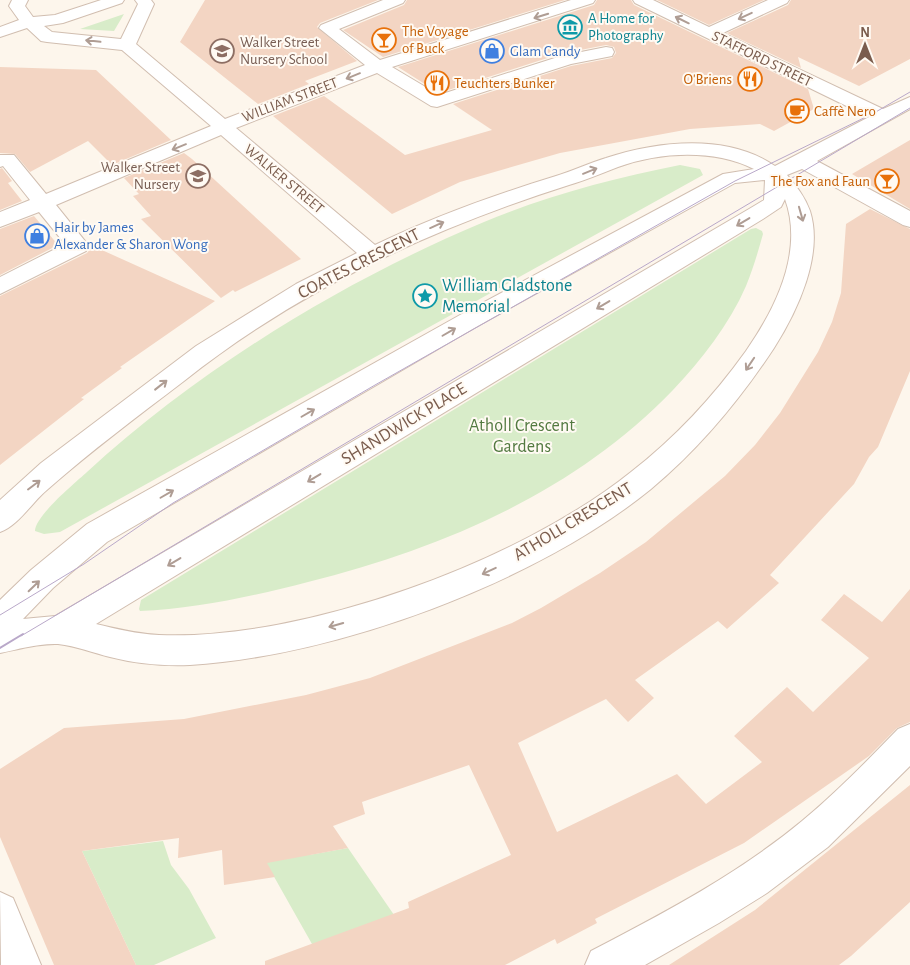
<svg xmlns="http://www.w3.org/2000/svg" width="910" height="965" font-family="'Alegreya Sans',sans-serif">
<rect width="100%" height="100%" fill="#fdf6ec"/>
<path fill="#d8ecc9" d="M124 14 114 31 80 29Z
M680 165 700 169 703 175 60 532 44 534 35 531C35 516 75 483 87 472 199 369 343 281 484 222 546 196 614 178 680 165Z
M756 228 762 231 763 234C758 252 753 269 746 286 729 325 702 359 673 390 575 492 443 548 308 582 254 596 196 609 140 611L139 609 141 600 751 229Z
M246 827 309 855 348 848 414 944H312Z
M163 841 171 865 189 889 216 938 154 965H136L82 851Z"/>
<path fill="#f3d5c3" d="M205 0H378L320 23 317 27 357 61 305 81 309 84 258 104 180 42Z
M407 0H565L383 57 343 30 404 5Z
M597 0H631L634 5 808 89 814 109 774 131 760 124 690 129 560 153 460 182 392 214 273 116 324 96 405 155 492 130 453 104 571 66 612 58 616 53 614 47 606 45 560 54 439 93 398 67 594 5Z
M657 0H764L709 25Z
M791 0H910V59L859 86 798 57 801 68 727 33 788 5Z
M0 67 96 70 171 140 112 165 88 141 30 172 15 154 0 153Z
M910 140V209L852 174Z
M184 153 192 159 301 259 235 292 233 290 221 298 141 219 151 216 133 196 139 194 124 178Z
M2 168 12 181 8 183 22 201 0 210V169Z
M870 209 910 229V371L878 447 869 457 854 484 770 575 779 583 727 629 718 621 635 680 654 698 628 722 606 699 518 743 557 832 677 774 706 804 762 762 734 736 787 687 813 712 869 658 821 620 844 594 882 622 910 589V722L897 728 869 756 744 843 595 919 597 923 557 944 555 939 505 965H265V961L409 908 408 902 511 855 469 765 362 802 365 814 333 826 348 848 267 863 275 877 224 885 222 850 178 858 179 838 82 851 136 965H54L0 837V769L64 728 184 719 306 695 370 678 512 623 541 608 600 573 646 542 725 476 755 445 780 413 818 352 832 322 841 293 846 224Z
M34 216 58 245 0 275V229Z
M93 246 215 301 120 367 122 368 81 398 84 399 0 465V296L87 253Z
M910 785V902L851 956 839 965H669L755 910Z"/>
<g fill="none" stroke-linecap="round" stroke-linejoin="round">
<g stroke="#d1beb0" stroke-width="2">
<path id="minor" d="M12 0H28L25 6 33 17 55 15 101 0H124L122 3 63 23 44 26 52 32 121 39 138 4 135 0H151L154 4 136 44 225 119 365 65 319 28 321 25 383 0H405L403 3 339 29 380 60 571 0H595L593 3 392 67 439 95 561 56 606 47 612 48 614 52 612 56 571 64 437 107 431 106 377 73 236 128 375 245C433 217 494 195 556 176 573 171 589 163 606 158 658 141 727 133 775 166L869 117 635 3 633 0H653L709 27 768 0H789L787 3 723 33 883 109 910 97V109L817 161 910 211V227L903 225 802 169 787 175C797 187 805 197 810 211 824 255 797 312 774 348 739 401 700 448 651 489 537 582 337 656 190 665 163 666 137 664 110 657 94 653 76 646 58 644 39 643 19 649 0 653V600L31 570 87 524 460 315 723 174 754 169C713 149 661 152 618 167 602 173 586 180 569 185 431 229 298 290 184 381 138 416 91 451 48 489 32 502 19 525 0 532V500L41 463 196 346 296 284 357 253 221 135 56 205 89 246 86 251 0 294V277L65 244 39 212 0 227V212L30 200 3 166 0 167V155H14L46 194 211 126 122 50 47 42 41 41 27 28 0 37V27L19 20 9 6ZM765 180 764 200 749 209 55 616 23 619 53 588 107 542 476 327 735 183ZM785 199C804 251 776 308 746 351 713 397 676 437 631 472 519 562 303 641 159 635 137 634 117 629 96 624L763 219 781 207Z
M910 724V766L828 847 767 893 719 923 645 965H585L591 951C664 913 738 874 802 821 836 793 867 761 898 729Z
M0 892 13 898 41 965H1Z"/>
</g>
<use href="#minor" fill="#fff" fill-rule="evenodd"/>
<path stroke="#b9a8c9" stroke-width="1" d="M0 615 84 564 173 503 375 385 735 181 874 113 910 92
M21 636 910 108"/>
<path stroke="#b9a8c9" stroke-width="2" d="M0 648 23 634"/>
</g>
<defs><path id="oneway-shaft" d="M-6 0H5M1.5-3L5.5 0L1.5 3" fill="none" stroke-width="1.6" stroke-linecap="round" stroke-linejoin="round" transform="scale(1.25)"/></defs>
<g stroke="#af9d94">
<use href="#oneway-shaft" transform="translate(541 16) rotate(163)"/>
<use href="#oneway-shaft" transform="translate(745 16) rotate(155)"/>
<use href="#oneway-shaft" transform="translate(682 20) rotate(-154)"/>
<use href="#oneway-shaft" transform="translate(93 41) rotate(-174)"/>
<use href="#oneway-shaft" transform="translate(353 76) rotate(158)"/>
<use href="#oneway-shaft" transform="translate(179 147) rotate(158)"/>
<use href="#oneway-shaft" transform="translate(590 171) rotate(-22)"/>
<use href="#oneway-shaft" transform="translate(801 214) rotate(74)"/>
<use href="#oneway-shaft" transform="translate(743 222) rotate(149)"/>
<use href="#oneway-shaft" transform="translate(437 225) rotate(-24)"/>
<use href="#oneway-shaft" transform="translate(603 305) rotate(149)"/>
<use href="#oneway-shaft" transform="translate(449 332) rotate(-30)"/>
<use href="#oneway-shaft" transform="translate(750 364) rotate(124)"/>
<use href="#oneway-shaft" transform="translate(161 385) rotate(-38)"/>
<use href="#oneway-shaft" transform="translate(308 413) rotate(-30)"/>
<use href="#oneway-shaft" transform="translate(314 478) rotate(149)"/>
<use href="#oneway-shaft" transform="translate(34 485) rotate(-37)"/>
<use href="#oneway-shaft" transform="translate(167 494) rotate(-30)"/>
<use href="#oneway-shaft" transform="translate(174 562) rotate(149)"/>
<use href="#oneway-shaft" transform="translate(489 571) rotate(155)"/>
<use href="#oneway-shaft" transform="translate(34 586) rotate(-44)"/>
<use href="#oneway-shaft" transform="translate(336 625) rotate(164)"/>
</g>
<defs>
<g id="museum-ring" transform="scale(1.25)"><circle r="9.5" fill="#fffaf3" stroke="#0f9aa8" stroke-width="1.5"/><path d="M0-6L6-3V-2H-6V-3ZM-5-1h2V3h-2ZM-1-1h2V3h-2ZM3-1h2V3H3ZM-6 4H6V6H-6Z" fill="#0f9aa8"/></g>
<g id="bar-ring" transform="scale(1.25)"><circle r="9.5" fill="#fffaf3" stroke="#e8710a" stroke-width="1.5"/><path d="M-6-5H6L.8 .8V4.5H3.5V6h-7V4.5H-.8V.8Z" fill="#e8710a"/></g>
<g id="school-ring" transform="scale(1.25)"><circle r="9.5" fill="#fffaf3" stroke="#8d6e63" stroke-width="1.5"/><path d="M0-5L7-2L0 1L-7-2ZM-4 1L0 2.5L4 1V4Q0 6-4 4Z" fill="#8d6e63"/></g>
<g id="shop-ring" transform="scale(1.25)"><circle r="9.5" fill="#fffaf3" stroke="#3f7fe0" stroke-width="1.5"/><path d="M-5-2.5h2.3a2.7 3.5 0 0 1 5.4 0H5L5.5 6h-11ZM-1.5-2.5h3a1.5 2.3 0 0 0-3 0Z" fill="#3f7fe0"/></g>
<g id="restaurant-ring" transform="scale(1.25)"><circle r="9.5" fill="#fffaf3" stroke="#e8710a" stroke-width="1.5"/><path d="M-5-6h1v4h1v-4h1v4h1v-4h1v5L-1.5 .5V6h-2V.5L-5-1ZM5-6V6H3V1.5H1.5Q1.5-4 5-6Z" fill="#e8710a"/></g>
<g id="cafe-ring" transform="scale(1.25)"><circle r="9.5" fill="#fffaf3" stroke="#e8710a" stroke-width="1.5"/><path d="M-5.5-4.5H6V0H3Q3 3.5 0 3.5H-2.5Q-5.5 3.5-5.5 0ZM3-3.2v2h1.7v-2ZM-6 4.5H4V6H-6Z" fill="#e8710a"/></g>
<g id="sight-ring" transform="scale(1.25)"><circle r="9.5" fill="#fffaf3" stroke="#0f9aa8" stroke-width="1.5"/><path d="M0-6L1.8-2.2L6-1.7L2.9 1.2L3.7 5.4L0 3.3L-3.7 5.4L-2.9 1.2L-6-1.7L-1.8-2.2Z" fill="#0f9aa8"/></g>
</defs>
<g fill-rule="evenodd">
<use href="#museum-ring" x="570" y="27"/>
<use href="#bar-ring" x="384" y="40"/>
<use href="#school-ring" x="222" y="51"/>
<use href="#shop-ring" x="492" y="51"/>
<use href="#restaurant-ring" x="750" y="79"/>
<use href="#restaurant-ring" x="437" y="83"/>
<use href="#cafe-ring" x="797" y="111"/>
<use href="#school-ring" x="198" y="176"/>
<use href="#bar-ring" x="887" y="181"/>
<use href="#shop-ring" x="37" y="236"/>
<use href="#sight-ring" x="425" y="296"/>
</g>
<g text-anchor="middle" dominant-baseline="central" stroke-width="4" stroke-linejoin="round" paint-order="stroke">
<g font-size="15" fill="#0d838f" stroke="#fffaf3" text-anchor="start">
<text x="588" y="18">A Home for<tspan x="588" dy="17">Photography</tspan></text>
</g>
<g font-size="15" fill="#c56008" stroke="#fffaf3" text-anchor="start">
<text x="402" y="31">The Voyage<tspan x="402" dy="17">of Buck</tspan></text>
<text x="732" y="79" text-anchor="end">O'Briens</text>
<text x="454" y="83">Teuchters Bunker</text>
<text x="814" y="111">Caffè Nero</text>
<text x="870" y="181" text-anchor="end">The Fox and Faun</text>
</g>
<g font-size="15" fill="#785e54" stroke="#fffaf3" text-anchor="start">
<text x="240" y="42">Walker Street<tspan x="240" dy="17">Nursery School</tspan></text>
<text x="180" y="167" text-anchor="end">Walker Street<tspan x="180" dy="17">Nursery</tspan></text>
</g>
<g font-size="15" fill="#366cbe" stroke="#fffaf3" text-anchor="start">
<text x="510" y="51">Glam Candy</text>
<text x="54" y="227">Hair by James<tspan x="54" dy="17">Alexander &amp; Sharon Wong</tspan></text>
</g>
<g font-size="15" fill="#7a5c4d" stroke="#fffaf3">
<text transform="translate(762 59) rotate(26)">STAFFORD STREET</text>
<text transform="translate(290 100) rotate(-21)">WILLIAM STREET</text>
<text transform="translate(284 179) rotate(40)">WALKER STREET</text>
</g>
<g font-size="18" fill="#7a5c4d" stroke="#fffaf3">
<text transform="translate(359 264) rotate(-27)">COATES CRESCENT</text>
<text transform="translate(404 424) rotate(-31)">SHANDWICK PLACE</text>
<text transform="translate(573 522) rotate(-31)">ATHOLL CRESCENT</text>
</g>
<g font-size="18" fill="#0d838f" stroke="#fffaf3" text-anchor="start">
<text x="442" y="286">William Gladstone<tspan x="442" dy="21">Memorial</tspan></text>
</g>
<g font-size="18" fill="#537a41" stroke="#fffaf3">
<text x="522" y="426">Atholl Crescent<tspan x="522" dy="21">Gardens</tspan></text>
</g>
</g>
<g transform="translate(865 45)" stroke="#fffaf3" stroke-width="4" paint-order="stroke">
<path d="M0-4L9 19L0 12L-9 19Z" fill="#7a5c4d"/>
<text y="-8" font-size="14" font-weight="bold" text-anchor="middle" fill="#7a5c4d">N</text>
</g>
</svg>
